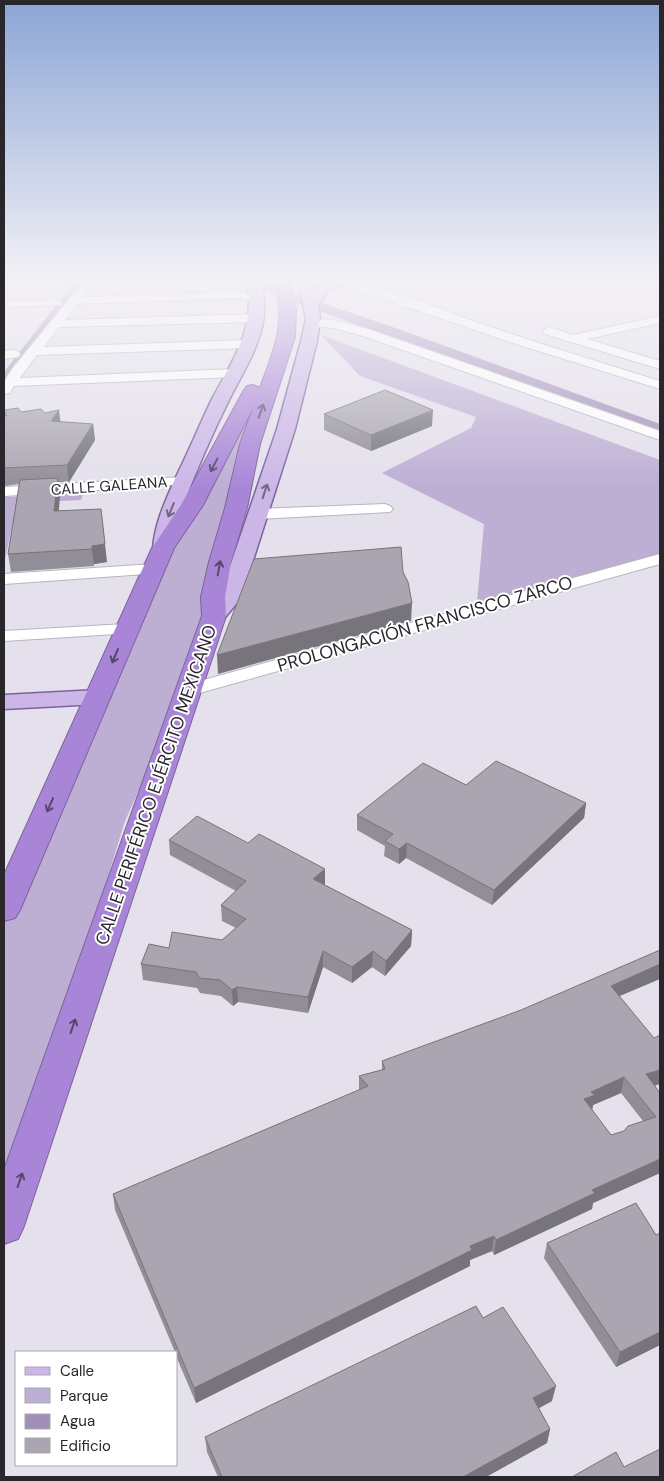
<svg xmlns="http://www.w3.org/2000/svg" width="664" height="1481" font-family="'DM Sans',sans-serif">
<rect width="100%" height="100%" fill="#e4e0ec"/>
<path fill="#bdaed4" d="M321 335 660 460V560L477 602 484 524 382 473 471 428 476 417 360 376Z
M252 397 258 402 209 595 164 733 125 821 51 1061 4 1205V888L83 729 167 549Z
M83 494 81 500 17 503 4 564V497Z"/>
<path fill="#a18fb9" d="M75 281H88L4 388V372Z
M237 281H256L390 326 660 424V435Z"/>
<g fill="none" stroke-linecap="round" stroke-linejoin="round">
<g stroke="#b9b4c0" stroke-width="2">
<path id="minor" d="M84 281H95L83 297 234 292 258 295 264 298 258 301 234 298 77 304 65 320 256 314 262 318 256 322 59 327 44 347 249 340 255 344 249 348 37 355 20 378 235 369 241 373 235 377 14 386 10 393 4 394V382L12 369Z
M330 281C377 281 430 306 476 322 537 343 599 362 660 381V389L513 343Z
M56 300 60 301 62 303 60 305 4 307V301Z
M660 316V323L587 339 660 361V369L545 334 543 331 549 327 573 335Z
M312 319 334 320 371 330 660 431V440L363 336 334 328 308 326 306 323 308 320Z
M14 350 18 351 20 354 18 357 4 359V351Z
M184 477 189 478 191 481 189 484 4 496V487Z
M385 504 390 506 393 509 390 512 258 519 252 517 250 514 252 511 258 509Z
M660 554V564L196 694 189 696 182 694 179 690 182 686Z
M154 564 160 565 162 569 160 573 4 584V574Z
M126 624 132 625 135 629 132 633 4 641V631Z"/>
</g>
<g stroke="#7c649b" stroke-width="3">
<path id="major" d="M247 281H261C265 297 266 311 262 327 256 353 241 376 229 400 212 434 197 469 183 505 178 517 175 545 170 552L163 554 156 552 153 548C155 523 165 502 175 479 188 453 199 426 212 399 233 360 256 328 247 281Z
M298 281H312L315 290 319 283 346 281 347 283 345 286 329 289 322 301 318 303 320 319 317 341 295 429 241 598 222 621 214 623 206 621 203 616 220 596 277 429 301 341 306 319Z
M98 690 106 692 110 697 106 702 98 704 4 709V695Z"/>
</g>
<g stroke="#7c649b" stroke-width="2">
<path id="highway" d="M274 281H290L296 309 295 337 260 444 247 508 231 562 225 597 226 616 24 1226 18 1239 4 1244V1170L202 616 201 597 209 562 225 508 240 444 254 406 203 505 174 548 20 910 15 918 4 921V875L152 548 181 505 244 390 247 386 253 385 260 388C274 349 287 323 274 281Z"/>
</g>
<use href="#minor" fill="#fff" fill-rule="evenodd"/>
<use href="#major" fill="#cbb6e7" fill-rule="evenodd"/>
<use href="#highway" fill="#a985d7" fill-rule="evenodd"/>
</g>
<path fill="#928e98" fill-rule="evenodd" d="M4 410 21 412 45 413 61 422 93 424 95 440 69 482H58L60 494 59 510 107 562 94 564V566L11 572 8 554 19 484 4 486V416H5Z
M324 414 432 426 371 451 324 430Z
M466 785 586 803 584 818 492 905 406 858 399 864 384 856 385 846 357 830V815Z
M169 840 325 885 412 930 411 946 385 976 372 967 352 983 323 967 308 1013 238 1002 233 1006 221 996 200 993 197 988 143 980 141 964 169 948 222 940 236 928 222 921 221 905 236 891 170 855Z
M620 996 655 1086 660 1093V1173L593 1203 592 1209 494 1255 492 1251 470 1260V1266L196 1403 176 1356V1352H175L115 1210 113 1194 359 1090V1076L382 1070V1061ZM621 1093 643 1121 624 1131 611 1135 592 1110 593 1105Z
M660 1233V1345L616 1367 544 1258 547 1243 656 1235Z
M483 1318 552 1401 539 1408 550 1429 547 1443 486 1477H218L207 1452 205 1437Z"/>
<path fill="#77747c" d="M59 410 61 426 51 421Z
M433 410 432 426 371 451V435Z
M93 424 95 440 69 482 67 465Z
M58 478 60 494 57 528 54 511Z
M103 526 107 562 94 564V566L92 549V546Z
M412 603 411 621 218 674 217 655Z
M586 803 584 818 492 905 494 890Z
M407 843 406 858 399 864V849Z
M325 869V885L313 879Z
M412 930 411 946 385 976 386 961Z
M323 951V967L308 1013V997Z
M373 951 372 967 352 983V967Z
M660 964V979L608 1001 611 986Z
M237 987 238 1002 233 1006 232 990Z
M660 1070V1084L642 1090 646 1074Z
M624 1077 621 1093 593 1105 592 1111 584 1099 591 1092Z
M660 1159V1173L593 1203 592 1209 494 1255 496 1240 592 1190Z
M494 1236 492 1251 470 1260V1266L196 1403 194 1388 470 1246Z
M660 1332V1345L616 1367 620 1352Z
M556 1386 552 1401 530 1413 533 1398Z
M550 1429 547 1443 486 1477H463Z"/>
<path fill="#aaa5b1" stroke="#77747c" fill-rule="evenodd" d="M385 390 433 410 371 435 324 414Z
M18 408 21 412 41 409 45 413 59 410 51 421 93 424 67 465 4 468V416H7L4 410Z
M58 478 54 511 101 509 105 544 92 546V549L8 554 20 480Z
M401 547 403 572 408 582 412 603 217 655 254 559Z
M496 761 586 803 494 890 407 843 399 849 385 841 393 834 357 815 423 763 466 785Z
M197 816 248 843 259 834 325 869 313 879 412 930 386 961 373 951 352 967 323 951 308 997 237 987 232 990 220 980 199 978 196 972 141 964 149 944 169 948 172 932 222 940 246 919 221 905 246 881 169 840Z
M660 950V964L611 986 654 1038 660 1035V1070L646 1074 660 1093V1159L592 1190 595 1193 496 1240 494 1236 470 1246 472 1250 194 1388 113 1194 368 1086 359 1076 385 1069 382 1061 521 1010ZM624 1077 656 1117 628 1126 624 1131 611 1135 584 1099 595 1095 591 1092Z
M636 1203 656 1235 660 1233V1332L620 1352 547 1243Z
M476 1306 483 1318 503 1307 556 1386 533 1398 550 1429 463 1477H222L205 1437Z
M660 1449V1477H572L616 1452 624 1467Z"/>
<defs><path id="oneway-shaft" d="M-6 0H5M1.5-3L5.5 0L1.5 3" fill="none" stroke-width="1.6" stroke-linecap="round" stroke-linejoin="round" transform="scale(1.25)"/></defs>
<g stroke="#564868">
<use href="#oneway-shaft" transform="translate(261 411) rotate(-71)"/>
<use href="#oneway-shaft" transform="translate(214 465) rotate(118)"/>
<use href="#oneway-shaft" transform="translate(219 568) rotate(-80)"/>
<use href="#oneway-shaft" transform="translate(115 656) rotate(113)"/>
<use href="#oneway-shaft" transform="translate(50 805) rotate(114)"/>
<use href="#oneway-shaft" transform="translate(73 1026) rotate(-71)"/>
<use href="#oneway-shaft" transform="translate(20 1180) rotate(-71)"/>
</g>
<g stroke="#726780">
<use href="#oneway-shaft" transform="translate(265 491) rotate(-72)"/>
<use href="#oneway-shaft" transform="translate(171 510) rotate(112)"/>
</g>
<linearGradient id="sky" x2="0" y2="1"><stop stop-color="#8ba5d5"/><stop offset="0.57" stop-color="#f3f1f6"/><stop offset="1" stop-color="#f3f1f6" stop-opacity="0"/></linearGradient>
<rect width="664" height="489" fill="url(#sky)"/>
<g text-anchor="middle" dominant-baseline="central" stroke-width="4" stroke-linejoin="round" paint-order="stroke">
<g font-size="15" fill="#29272c" stroke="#fff">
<text transform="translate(109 486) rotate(-4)">CALLE GALEANA</text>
</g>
<g font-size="18" fill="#29272c" stroke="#fff">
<text transform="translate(425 624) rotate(-16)">PROLONGACIÓN FRANCISCO ZARCO</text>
<text transform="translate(156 785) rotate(-71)">CALLE PERIFÉRICO EJÉRCITO MEXICANO</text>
</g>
</g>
<rect width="664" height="1481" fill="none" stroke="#29272c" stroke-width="10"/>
<rect x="15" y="1351" width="162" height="115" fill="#ffffff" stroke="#a9a9ab"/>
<rect x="25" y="1367" width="25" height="8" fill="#cbb6e7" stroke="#a9a9ab"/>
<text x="60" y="1376" font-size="15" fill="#29272c">Calle</text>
<rect x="25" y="1388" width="25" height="15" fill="#bdaed4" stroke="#a9a9ab"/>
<text x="60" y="1401" font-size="15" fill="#29272c">Parque</text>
<rect x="25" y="1414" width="25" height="15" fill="#a18fb9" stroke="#a9a9ab"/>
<text x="60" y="1426" font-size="15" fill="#29272c">Agua</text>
<rect x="25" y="1438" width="25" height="15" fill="#aaa5b1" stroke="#a9a9ab"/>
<text x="60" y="1451" font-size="15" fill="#29272c">Edificio</text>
</svg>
